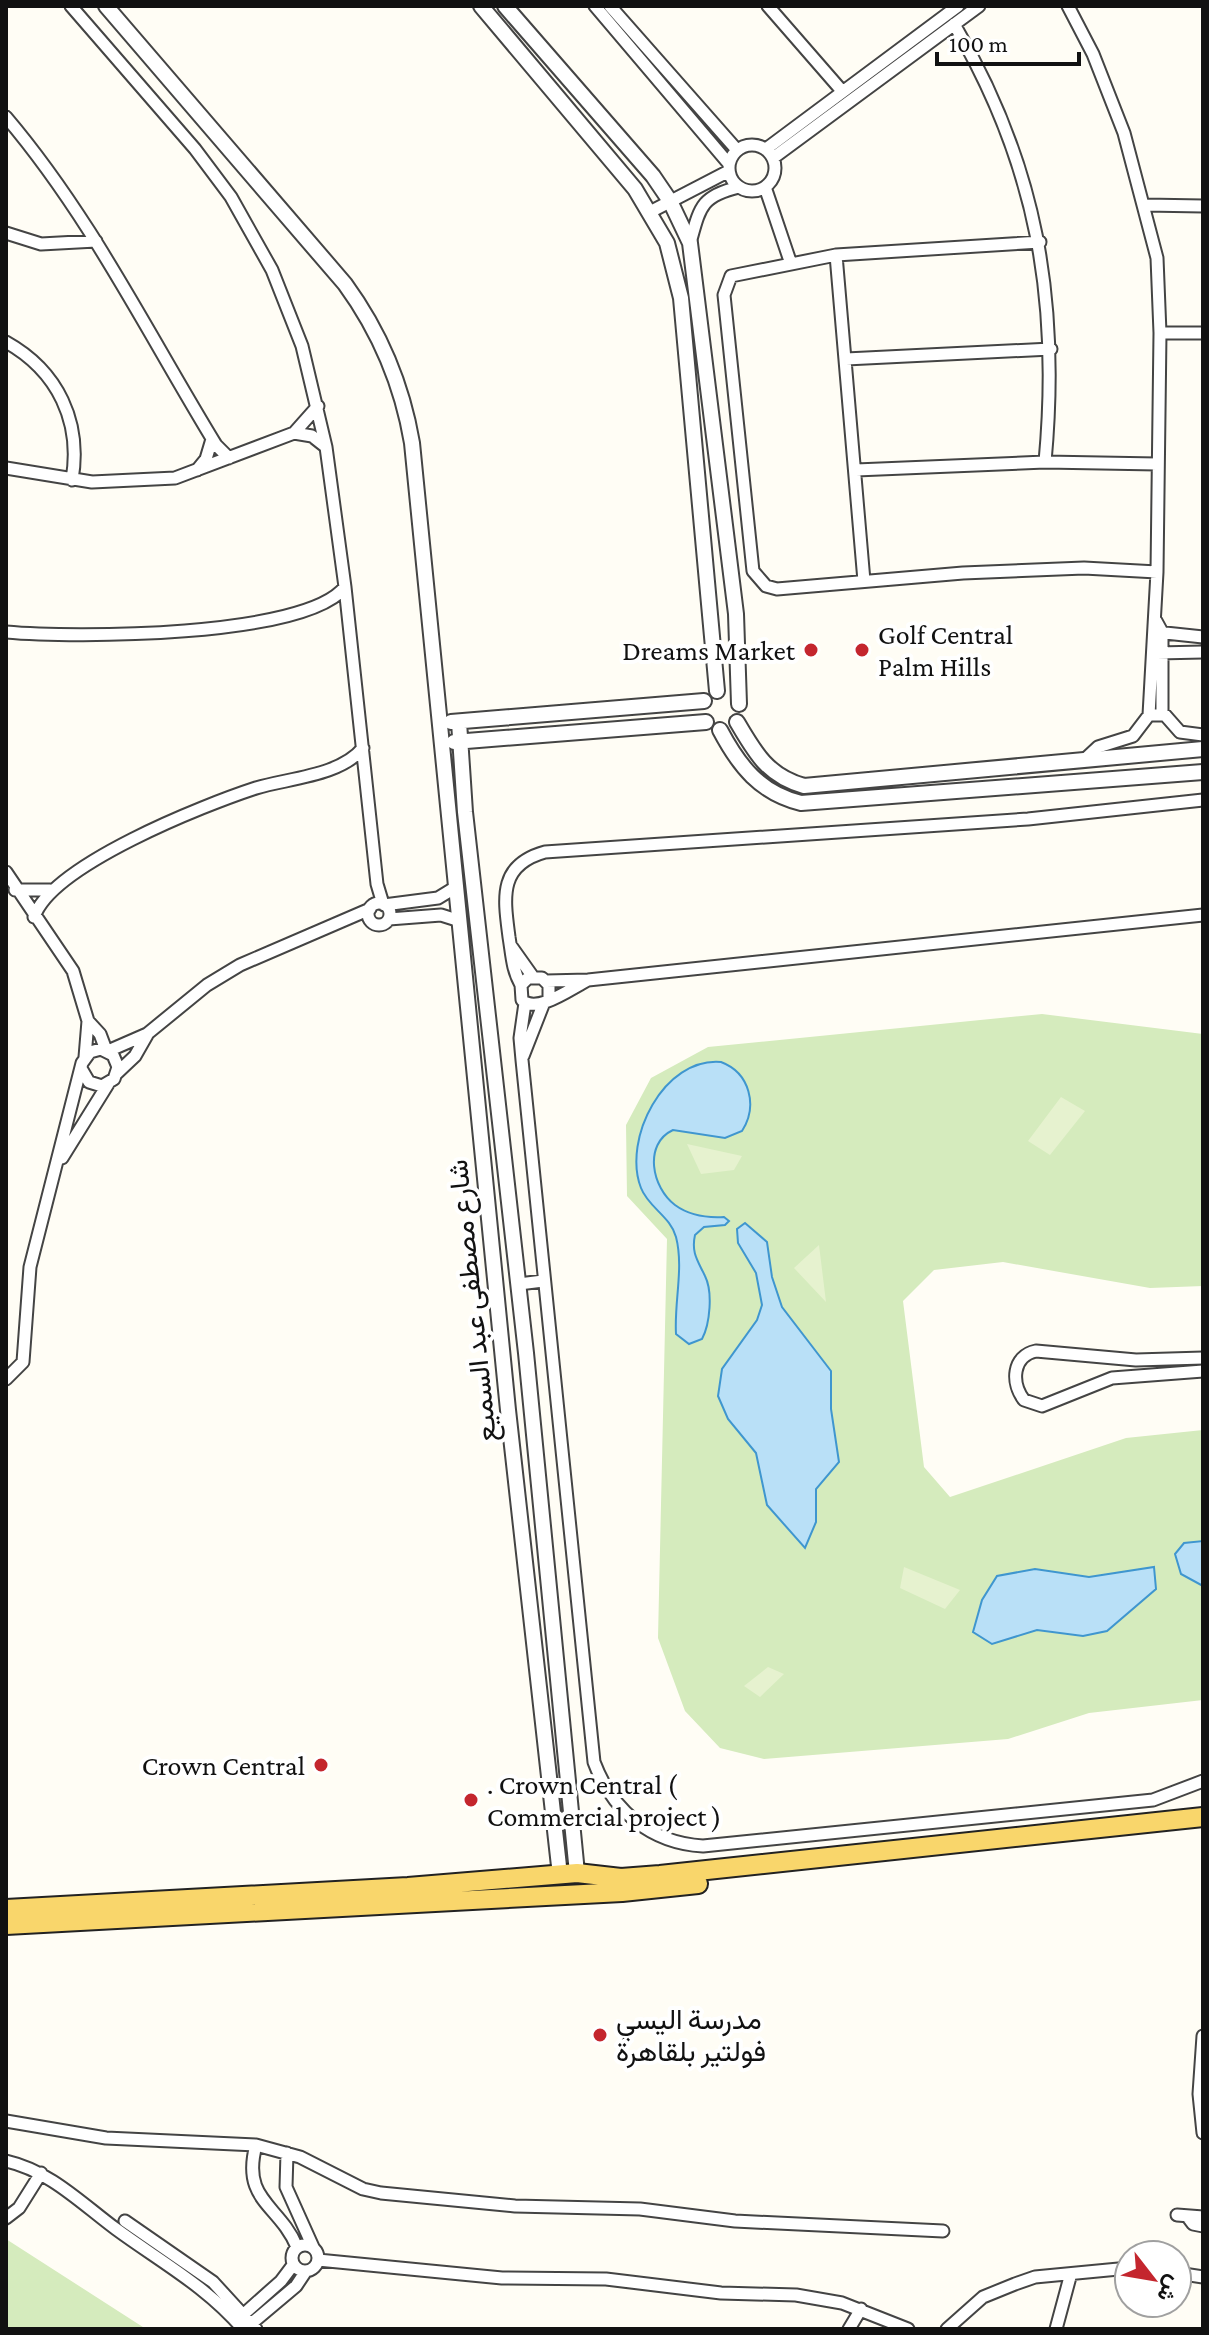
<svg xmlns="http://www.w3.org/2000/svg" width="1209" height="2335" font-family="'Crimson Pro',Vazirmatn,serif">
<rect width="100%" height="100%" fill="#fffdf5"/>
<path fill="#d5ebbd" d="M1042 1014 1203 1034V1286L1150 1288 1003 1262 934 1270 903 1301 924 1467 950 1497 1126 1438 1203 1430V1700L1089 1713 1008 1739 764 1759 720 1748 685 1711 658 1638 667 1239 627 1196 626 1125 651 1078 708 1047Z
M6 2239 146 2329H6Z"/>
<path fill="#e6f2cf" d="M1061 1097 1085 1111 1050 1155 1028 1141Z
M687 1144 742 1156 734 1170 701 1174Z
M819 1245 826 1302 794 1268Z
M904 1567 960 1590 945 1609 900 1588Z
M768 1667 784 1674 760 1697 744 1686Z"/>
<path fill="#b9e0f7" stroke="#3f96cf" stroke-width="2" d="M721 1062C750 1073 758 1106 742 1131L725 1138 673 1130C643 1144 652 1188 675 1205 690 1216 707 1218 724 1217L729 1221 725 1225 704 1227 695 1235C691 1253 698 1261 705 1276 713 1292 710 1324 702 1339L689 1344 676 1334C674 1302 684 1268 676 1237 671 1217 648 1207 641 1188 622 1139 664 1057 721 1062Z
M745 1223 767 1242 772 1277 782 1307 831 1371V1409L839 1462 816 1489V1522L805 1548 767 1505 756 1453 728 1419 718 1396 722 1369 757 1320 762 1305 756 1273 738 1243 737 1229Z
M1203 1541V1586L1181 1574 1175 1554 1184 1543Z
M1154 1567 1156 1589 1107 1631 1083 1636 1037 1630 992 1644 973 1632 982 1600 997 1576 1035 1569 1089 1577Z"/>
<g fill="none" stroke-linecap="round" stroke-linejoin="round">
<g stroke="#444" stroke-width="15">
<path id="minor" d="M71 6 195 149 231 197 272 270 302 346 326 447 345 587 377 884 383 904
M595 6 729 164
M610 6 737 150
M768 6 842 91
M1068 6 1093 54 1124 133 1157 258 1160 333 1157 572 1149 715
M954 24C1037 165 1060 301 1045 462
M6 117C91 217 148 334 216 445L229 458
M729 168a23 23 0 1 1 46 0a23 23 0 1 1-46 0Z
M766 149 958 6
M773 158 979 6
M765 187 790 261
M1145 205 1203 206
M650 212 729 171
M6 233 41 244 96 241
M1040 242 836 255 731 276 724 295 753 571 766 586 777 589 963 573 1084 568 1157 572
M690 243C700 207 701 196 739 187
M836 255 864 581
M1160 333H1203
M6 342C58 371 82 422 72 480
M846 359 1051 349
M294 433 312 436 326 447
M6 468 92 482 175 478 294 433 318 406
M197 470 206 459 212 439
M856 470 1045 462 1157 464
M1156 621 1162 632V715
M6 632C71 638 305 638 345 587
M1156 632 1203 637
M1157 653 1203 652
M1083 761 1098 747 1133 736 1149 715H1165L1180 732 1203 735
M6 872 73 971 88 1021 85 1057
M15 890H50
M368 914a11 11 0 1 1 22 0a11 11 0 1 1-22 0Z
M384 905 438 898 456 887
M34 917C52 865 204 805 256 788 289 778 340 776 363 748
M389 919 441 915 460 921
M511 946 533 977
M546 981 588 980 1203 915
M521 985C512 969 512 955 509 937 504 898 498 865 545 852L1028 819 1203 800
M549 998V985L542 978H528L521 985 522 1000C537 1014 570 989 588 980
M525 1003 520 1038 522 1060 594 1762C612 1810 650 1843 703 1846L1153 1800 1203 1781
M88 1021 100 1034 106 1050
M108 1051 147 1034 207 985 240 965 370 909
M523 1056 543 1005
M117 1073 135 1056 147 1035
M62 1158 108 1084
M519 1284 543 1281
M1203 1358 1136 1360 1036 1351C1012 1356 1011 1383 1024 1400L1042 1406 1112 1378 1203 1371
M6 1379 23 1362 30 1267 82 1063 90 1052 101 1049 113 1055 118 1067 114 1079 102 1086 89 1082 82 1070
M1203 2036 1199 2094 1203 2133
M6 2121 106 2138 256 2145 300 2157 363 2189 381 2193 515 2206 640 2209 735 2221 943 2231
M256 2145C241 2201 279 2204 297 2247
M287 2153 286 2187 313 2247
M6 2161C50 2171 81 2203 116 2229 161 2262 206 2286 243 2329
M1177 2215 1203 2217
M1187 2216 1193 2224 1203 2226
M6 2218 19 2208 41 2173
M125 2221 213 2282 256 2329
M292 2258a13 13 0 1 1 26 0a13 13 0 1 1-26 0Z
M318 2260 502 2278 606 2279 721 2293 796 2295 842 2303 908 2329
M1177 2273 1203 2277
M245 2313 281 2281 293 2265
M252 2323 296 2286 306 2271
M849 2329 861 2309
M947 2329 983 2297 1015 2284 1035 2277 1129 2268
M1056 2329 1070 2277"/>
</g>
<g stroke="#444" stroke-width="18">
<path id="tertiary" d="M106 6 345 284C380 332 402 384 412 443L508 1410 560 1875
M481 6 635 189 667 243 681 298 717 691
M505 6 653 176 670 201 690 243 736 614 739 704
M451 722 704 701
M459 722 465 812 526 1353 577 1873
M737 722C755 753 768 776 804 786L1203 749
M720 730C739 766 760 793 801 803L1203 772
M454 742 706 722"/>
</g>
<g stroke="#222" stroke-width="22">
<path id="primary" d="M6 1909 408 1887 577 1873 621 1878 660 1875 1203 1817
M6 1925 622 1892 698 1884"/>
</g>
<use href="#minor" stroke="#fff" stroke-width="11"/>
<use href="#tertiary" stroke="#fff" stroke-width="14"/>
<use href="#primary" stroke="#f9d66b" stroke-width="18"/>
</g>
<g fill="#c4262e" stroke="#fff" stroke-width="3">
<circle cx="811" cy="650" r="8"/>
<circle cx="862" cy="650" r="8"/>
<circle cx="321" cy="1765" r="8"/>
<circle cx="471" cy="1800" r="8"/>
<circle cx="600" cy="2035" r="8"/>
</g>
<g text-anchor="middle" dominant-baseline="central" stroke-width="8" stroke-linejoin="round" paint-order="stroke">
<g font-size="28" fill="#111" stroke="#fff" text-anchor="start">
<text x="878" y="634">Golf Central<tspan x="878" dy="32">Palm Hills</tspan></text>
<text x="795" y="650" text-anchor="end">Dreams Market</text>
<text x="305" y="1765" text-anchor="end">Crown Central</text>
<text x="487" y="1784">. Crown Central (<tspan x="487" dy="32">Commercial project )</tspan></text>
<text x="616" y="2019">مدرسة اليسي<tspan x="616" dy="32">فولتير بلقاهرة</tspan></text>
</g>
<g font-size="28" fill="#111" stroke="#fff">
<text transform="translate(472 1301) rotate(-96)">شارع مصطفى عبد السميع</text>
</g>
</g>
<rect width="1209" height="2335" fill="none" stroke="#111111" stroke-width="16"/>
<g transform="translate(1153 2279) rotate(121)"><circle r="38" fill="#ffffff" stroke="#a0a0a0" stroke-width="2"/>
<path d="M0-6L14 30L0 20L-14 30Z" fill="#c4262e"/>
<text y="-12" font-size="22" font-weight="bold" text-anchor="middle" fill="#111111">ش</text>
</g>
<path d="M937 52v12h142v-12" fill="none" stroke="#111111" stroke-width="4"/>
<text x="949" y="52" font-size="24" fill="#111111" stroke="#ffffff" stroke-width="6" paint-order="stroke">100 m</text>
</svg>
